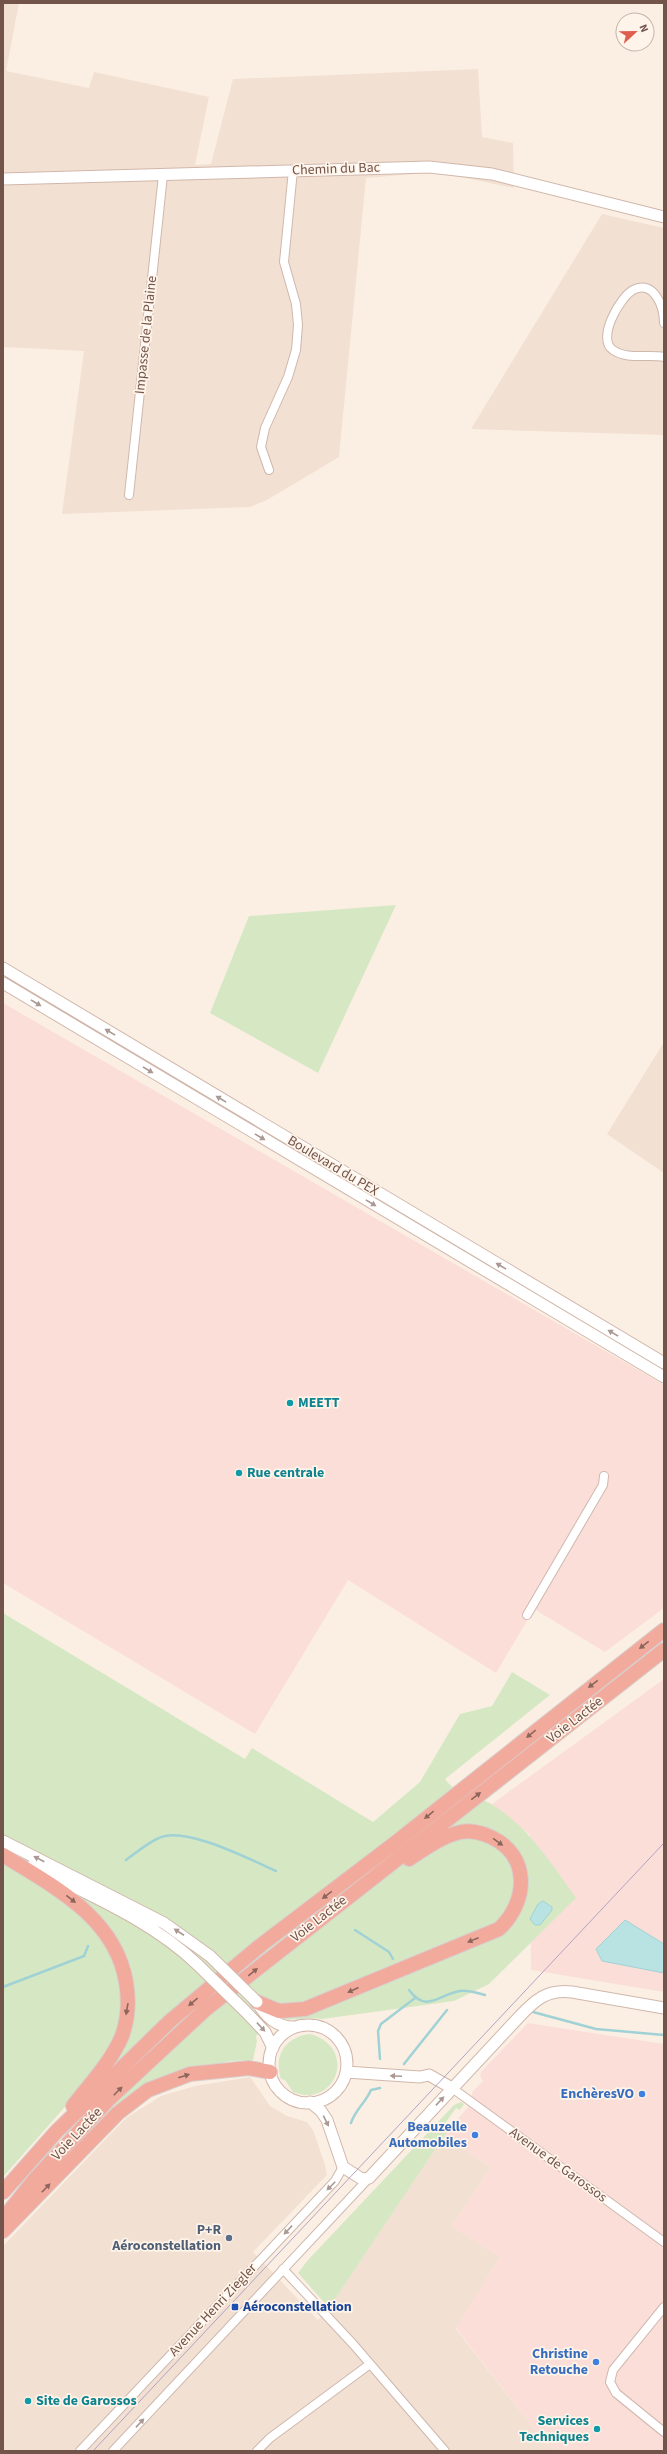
<svg xmlns="http://www.w3.org/2000/svg" width="667" height="2454" font-family="'Source Sans 3',sans-serif">
<rect width="100%" height="100%" fill="#fbefe4"/>
<path fill="#f2e0d2" d="M3 3H19L6 71 89 88 94 72 209 97 195 165 211 164 233 79 478 69 482 137 513 143 514 188 437 172 366 178 339 457 267 500 250 507 62 514 84 351 3 347Z
M602 214 664 228V435L471 429Z
M664 1042V1173L607 1134Z
M250 2077 270 2106 287 2116 307 2122 313 2130 325 2165 327 2175 253 2252 318 2320 329 2308 444 2135 491 2168 452 2226 500 2257 456 2329 545 2443 559 2451H3V2246L126 2118 161 2096 195 2086Z"/>
<path fill="#fbded8" d="M3 1003 664 1385V1608L605 1652 534 1609 496 1673 348 1580 255 1734 3 1583Z
M664 1679V1992L531 1970 530 1835 492 1804Z
M528 2023 664 2044V2451H559L545 2443 456 2328 500 2257 452 2226 491 2168 444 2135 468 2107 473 2091 483 2081 480 2076 481 2072Z"/>
<path fill="#d6e8c3" d="M396 905 318 1073 210 1013 249 916Z
M3 1613 245 1759 252 1748 373 1822 420 1782 460 1714 492 1706 512 1672 550 1695 445 1779C458 1797 476 1794 493 1805 529 1828 552 1864 576 1898L489 1984 454 2001 322 2019C305 2016 291 2023 276 2017L256 2036 257 2041 253 2060 231 2061 172 2075 115 2109 112 2065 124 2039 121 1993 119 2022 112 2046 93 2075 3 2177Z
M310 2034C358 2047 337 2109 293 2092L285 2080 281 2079C273 2055 286 2037 310 2034Z
M461 2102 464 2104 460 2110 456 2108 443 2126 448 2130 329 2308 298 2273 308 2260 454 2105Z"/>
<path fill="#b9e2e3" stroke="#a0d2d5" d="M543 1901 552 1907V1910L540 1925H535L530 1919 538 1904Z
M625 1920 664 1944V1973L602 1961 596 1949Z"/>
<g fill="none" stroke-linecap="round" stroke-linejoin="round">
<path stroke="#a0d2d5" stroke-width="2.5" d="M126 1860C136 1853 147 1843 159 1838 184 1825 251 1860 276 1871
M355 1930 389 1952 393 1959
M3 1987 84 1956 88 1946
M409 1990C427 2014 439 1994 460 1991 469 1990 477 1993 485 1995
M533 2012 596 2029 664 2035
M380 2059 378 2031 381 2024 415 1998
M404 2064 447 2010
M351 2123C355 2110 366 2102 371 2090L380 2088"/>
<g stroke="#ceb8ae" stroke-width="10">
<path id="street" d="M664 323C664 307 654 279 633 290 620 297 596 339 613 350 627 360 648 354 664 357
M269 470 261 447 265 428 288 377 296 350 298 325 296 304 284 262 293 170
M129 495 163 175
M527 1615 603 1485 604 1476
M452 2088 664 2242
M283 2269 353 2344 445 2451
M664 2307 613 2370 610 2382 616 2393 664 2432
M80 2451 335 2181 343 2167
M113 2451 369 2178
M257 2451 270 2438 370 2364"/>
</g>
<g stroke="#d1b7ab" stroke-width="13">
<path id="secondary" d="M3 179 429 167 492 174 664 217
M3 968 664 1363
M3 983 664 1377
M3 1841 164 1923 210 1956
M32 1866C89 1895 151 1920 198 1965
M257 2002C266 2017 276 2027 294 2027
M244 2010 265 2032 273 2048
M269 2064a39 39 0 1 1 78 0a39 39 0 1 1-78 0Z
M346 2072 420 2077 429 2075 452 2088
M310 2102 321 2111 327 2120 343 2167 362 2179 369 2178 519 2017C535 2000 547 1989 572 1992L664 2008"/>
</g>
<g stroke="#d8cfcd" stroke-width="16">
<path id="highway" d="M3 1855C54 1887 115 1917 126 1982 129 1999 128 2019 122 2036 111 2062 90 2084 73 2106
M257 2002 279 2011 305 2009 499 1929C528 1902 531 1856 491 1837 483 1833 470 1830 461 1832 442 1836 426 1848 409 1859
M3 2192 56 2132 170 2021 261 1945 395 1843 664 1630
M3 2219 35 2179 109 2099 206 2009 664 1650
M3 2231 118 2113 148 2090 190 2074 249 2068 270 2072"/>
</g>
<use href="#street" stroke="#fff" stroke-width="8"/>
<use href="#secondary" stroke="#fff" stroke-width="11"/>
<use href="#highway" stroke="#f2aa9d" stroke-width="14"/>
<path stroke="#b1a3c4" stroke-width="1" d="M93 2451 664 1843"/>
<g stroke="#d1b7ab" stroke-width="13" stroke-linecap="butt">
<path id="secondary-bridge" d="M210 1956 257 2002
M198 1965 244 2010"/>
</g>
<use href="#secondary-bridge" stroke="#fff" stroke-width="11"/>
</g>
<defs><path id="oneway-solid" d="M-6-.8H1V-3.2L6.5 0L1 3.2V.8H-6Z"/></defs>
<g fill="#aa9893">
<use href="#oneway-solid" transform="translate(36 1003) rotate(31)"/>
<use href="#oneway-solid" transform="translate(110 1032) rotate(-149)"/>
<use href="#oneway-solid" transform="translate(148 1070) rotate(31)"/>
<use href="#oneway-solid" transform="translate(221 1099) rotate(-149)"/>
<use href="#oneway-solid" transform="translate(260 1137) rotate(31)"/>
<use href="#oneway-solid" transform="translate(371 1203) rotate(31)"/>
<use href="#oneway-solid" transform="translate(501 1266) rotate(-149)"/>
<use href="#oneway-solid" transform="translate(613 1333) rotate(-149)"/>
<use href="#oneway-solid" transform="translate(39 1859) rotate(-153)"/>
<use href="#oneway-solid" transform="translate(179 1932) rotate(-147)"/>
<use href="#oneway-solid" transform="translate(261 2027) rotate(47)"/>
<use href="#oneway-solid" transform="translate(396 2076) rotate(-178)"/>
<use href="#oneway-solid" transform="translate(440 2101) rotate(-47)"/>
<use href="#oneway-solid" transform="translate(326 2121) rotate(64)"/>
<use href="#oneway-solid" transform="translate(331 2186) rotate(135)"/>
<use href="#oneway-solid" transform="translate(288 2230) rotate(133)"/>
<use href="#oneway-solid" transform="translate(140 2423) rotate(-47)"/>
</g>
<g fill="#8c655b">
<use href="#oneway-solid" transform="translate(644 1645) rotate(142)"/>
<use href="#oneway-solid" transform="translate(593 1684) rotate(142)"/>
<use href="#oneway-solid" transform="translate(531 1734) rotate(141)"/>
<use href="#oneway-solid" transform="translate(476 1796) rotate(-38)"/>
<use href="#oneway-solid" transform="translate(429 1815) rotate(141)"/>
<use href="#oneway-solid" transform="translate(498 1842) rotate(36)"/>
<use href="#oneway-solid" transform="translate(327 1895) rotate(143)"/>
<use href="#oneway-solid" transform="translate(71 1899) rotate(38)"/>
<use href="#oneway-solid" transform="translate(473 1940) rotate(158)"/>
<use href="#oneway-solid" transform="translate(253 1972) rotate(-39)"/>
<use href="#oneway-solid" transform="translate(353 1990) rotate(156)"/>
<use href="#oneway-solid" transform="translate(193 2002) rotate(140)"/>
<use href="#oneway-solid" transform="translate(127 2009) rotate(100)"/>
<use href="#oneway-solid" transform="translate(184 2076) rotate(-18)"/>
<use href="#oneway-solid" transform="translate(118 2091) rotate(-45)"/>
<use href="#oneway-solid" transform="translate(46 2188) rotate(-46)"/>
</g>
<g fill="#0f9aa8" stroke="#fef4e9" stroke-width="1.5">
<circle cx="290" cy="1403" r="4"/>
<circle cx="239" cy="1473" r="4"/>
<circle cx="28" cy="2401" r="4"/>
<circle cx="597" cy="2429" r="4"/>
</g>
<g fill="#3f7fe0" stroke="#fef4e9" stroke-width="1.5">
<circle cx="642" cy="2094" r="4"/>
<circle cx="475" cy="2135" r="4"/>
<circle cx="596" cy="2362" r="4"/>
</g>
<circle fill="#5c6f8a" stroke="#fef4e9" stroke-width="1.5" cx="229" cy="2238" r="4"/>
<rect fill="#1a4fb4" stroke="#fef4e9" stroke-width="1.5" x="231" y="2303" width="8" height="8" rx="2"/>
<g text-anchor="middle" dominant-baseline="central" stroke-width="3.5" stroke-linejoin="round" paint-order="stroke">
<g font-size="14" fill="#72544b" stroke="#fef4e9">
<text transform="translate(336 169) rotate(-2)">Chemin du Bac</text>
<text transform="translate(146 335) rotate(-84)">Impasse de la Plaine</text>
<text transform="translate(333 1166) rotate(31)">Boulevard du PEX</text>
<text transform="translate(575 1720) rotate(-38)">Voie Lactée</text>
<text transform="translate(319 1919) rotate(-38)">Voie Lactée</text>
<text transform="translate(77 2134) rotate(-47)">Voie Lactée</text>
<text transform="translate(558 2165) rotate(36)">Avenue de Garossos</text>
<text transform="translate(213 2310) rotate(-47)">Avenue Henri Ziegler</text>
</g>
<g font-size="14" font-weight="bold" fill="#0d838f" stroke="#fef4e9" text-anchor="start">
<text x="298" y="1403">MEETT</text>
<text x="247" y="1473">Rue centrale</text>
<text x="36" y="2401">Site de Garossos</text>
<text x="589" y="2421" text-anchor="end">Services<tspan x="589" dy="16">Techniques</tspan></text>
</g>
<g font-size="14" font-weight="bold" fill="#366cbe" stroke="#fef4e9" text-anchor="end">
<text x="634" y="2094">EnchèresVO</text>
<text x="467" y="2127">Beauzelle<tspan x="467" dy="16">Automobiles</tspan></text>
<text x="588" y="2354">Christine<tspan x="588" dy="16">Retouche</tspan></text>
</g>
<g font-size="14" font-weight="bold" fill="#4e5e75" stroke="#fef4e9" text-anchor="end">
<text x="221" y="2230">P+R<tspan x="221" dy="16">Aéroconstellation</tspan></text>
</g>
<g font-size="14" font-weight="bold" fill="#164399" stroke="#fef4e9" text-anchor="start">
<text x="243" y="2307">Aéroconstellation</text>
</g>
</g>
<rect width="667" height="2454" fill="none" stroke="#72544b" stroke-width="8"/>
<g transform="translate(635 32) rotate(68)"><circle r="19" fill="#fef4e9" stroke="#c6b4aa"/>
<path d="M0-3L7 15L0 10L-7 15Z" fill="#df5e4e"/>
<text y="-6" font-size="11" font-weight="bold" text-anchor="middle" fill="#72544b">N</text>
</g>
</svg>
